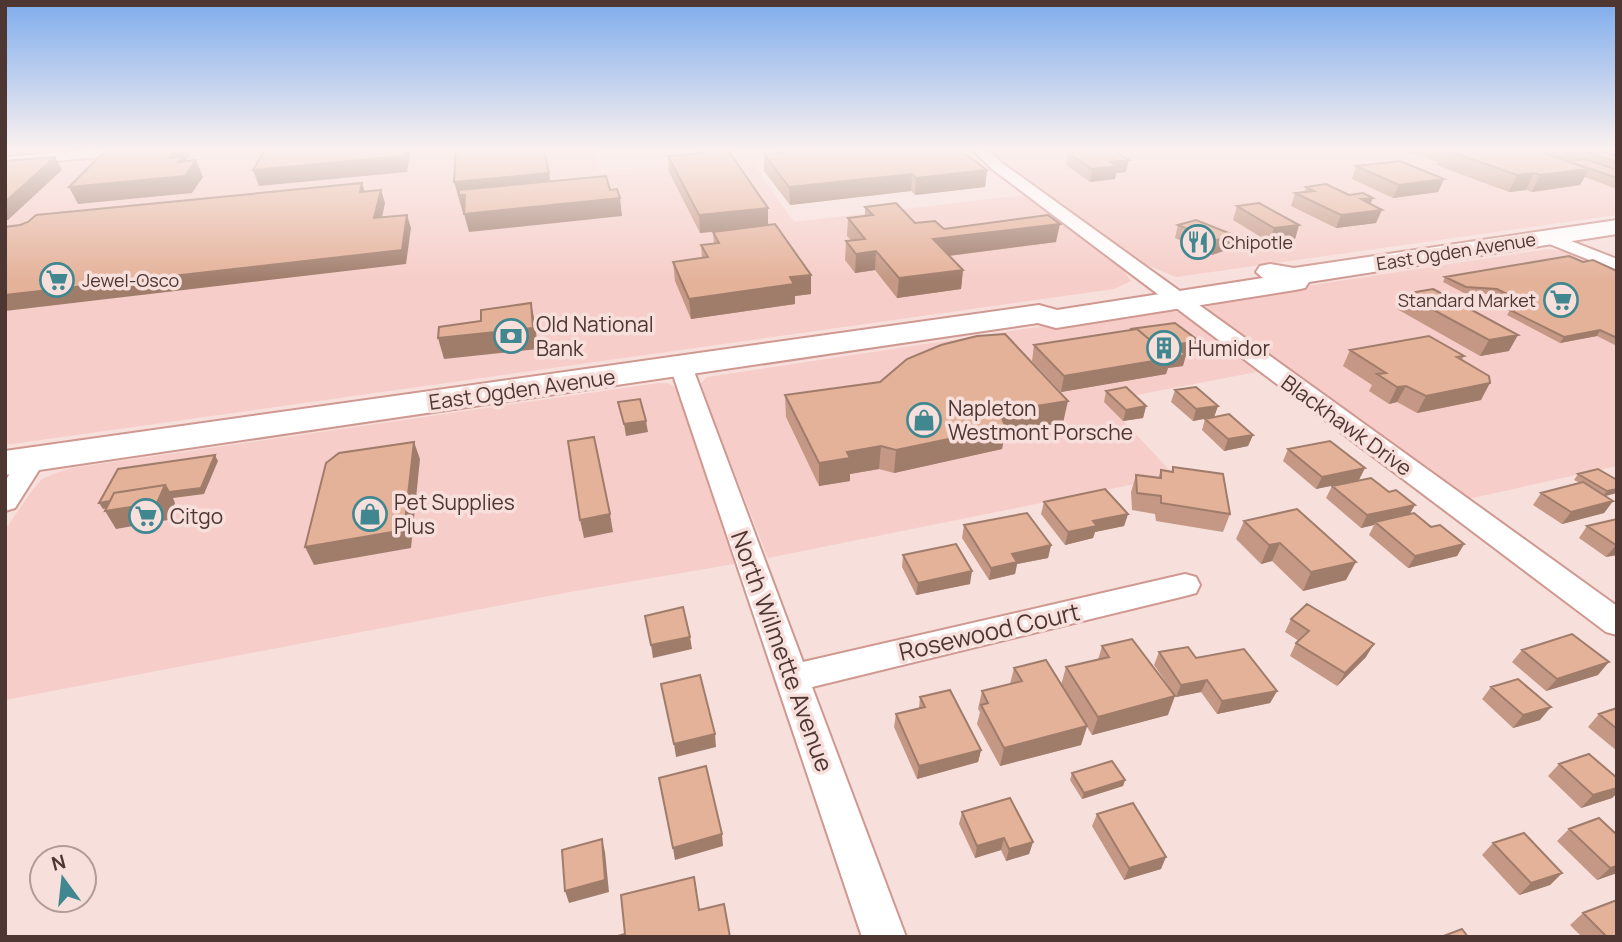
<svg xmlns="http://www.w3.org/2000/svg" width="1622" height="942" font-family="Manrope,sans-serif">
<rect width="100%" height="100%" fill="#f7dfdc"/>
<path fill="#f6cdc8" d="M5 149H593L601 172 749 157 794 222 1025 195 1123 269 1131 281 1114 289 5 445Z
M989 149H1617V215L1176 277 1140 262 1013 170Z
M1548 249 1569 252 1617 270V466L1468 499 1211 312 1206 306 1228 298Z
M1157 309 1184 313 1262 371 1105 401 1175 476 768 558 710 411 701 383 707 377Z
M659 383H668L678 389 740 563 570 592 5 700V530L33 489 42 479 56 473 72 468Z"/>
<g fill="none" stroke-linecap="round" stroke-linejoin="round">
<g stroke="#cf9891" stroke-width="4">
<path id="street" d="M100 149H156L149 153 5 165V157Z
M972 149H987L1002 163 1617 606V635L1606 632 992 169Z
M1548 232 1617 259V271L1542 241 1539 237Z
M681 359 689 361 692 366 803 662 1185 574 1196 577 1200 585 1196 593 1185 596 812 687 906 937H862L670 366 673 361Z
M33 451 42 453 46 459 15 508 5 511V481L24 453Z"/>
</g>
<g stroke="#cf9891" stroke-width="4">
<path id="primary" d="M1617 220V234L1309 282 1305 288 1295 290 1056 328 1038 323 5 475V451L1039 305 1057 310 1263 278 1256 272 1260 266 1270 264 1294 268Z"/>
</g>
<use href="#street" fill="#fff" fill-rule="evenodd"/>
<use href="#primary" fill="#fff" fill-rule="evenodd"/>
</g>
<path fill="#c49884" d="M1395 149H1533L1568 161H1569L1535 149H1595L1617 156V189L1585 177 1580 185 1532 192 1526 190 1509 192 1436 165 1438 162 1415 153 1407 154Z
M1606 149H1617V152Z
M1094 152 1126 172 1116 173 1115 179 1090 182 1066 165 1068 153Z
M764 154 987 170 985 187 915 195 911 191 790 205 764 171Z
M668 156 768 208V225L811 294 795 296V304L691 319 675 281 673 262 702 258 701 245 714 244 713 232 700 233 669 172Z
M1356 166 1444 179 1438 192 1393 198 1352 179Z
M1306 187 1349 195 1373 198 1370 204 1376 223 1336 228 1291 206 1295 193 1304 192Z
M1237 206 1299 225 1295 239 1269 242 1233 220Z
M865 207 915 223 944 229 1056 242 949 256 963 270 961 289 897 298 875 270 855 273 845 260 846 241 851 240 847 236 848 218 865 216Z
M1196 220 1229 249 1212 255 1187 247 1188 244 1175 238 1178 225Z
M1583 262 1617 271V344L1615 345 1597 336 1560 343 1507 315 1510 310 1516 309 1511 307 1513 304 1494 294 1464 293 1443 282 1445 277Z
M1404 294 1509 351 1480 356 1397 309Z
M1199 341 1195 352 1184 354 1183 366 1168 368 1166 374 1061 392 1032 361 1034 345Z
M1350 350 1464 356 1462 360 1481 400 1417 413 1397 402 1389 404 1369 391 1372 385 1343 366Z
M1175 390 1218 406 1214 417 1193 421 1171 402Z
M1106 391 1146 406 1143 418 1123 421 1104 402Z
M785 395 1063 423 1005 433 1002 449 894 473 879 469 850 474V481L819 486 786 417Z
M1205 419 1253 435 1248 446 1224 451 1202 430Z
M1288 449 1359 480 1316 489 1283 461Z
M1173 467 1230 514 1223 532 1156 521 1155 514 1132 510 1131 492 1136 475 1158 478 1161 470 1171 472Z
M1578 474 1617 480 1605 496 1613 501 1604 513 1562 524 1533 505 1541 493 1580 483 1574 480Z
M1332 486 1410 514 1464 544 1457 556 1408 568 1369 535 1374 525 1361 528 1326 498Z
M1044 502 1128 514 1124 526 1095 532 1093 538 1065 545 1041 514Z
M1617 519V555L1606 557 1579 538 1587 526Z
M1244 521 1346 580 1303 591 1272 561 1261 564 1236 539Z
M964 525 1051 545 1048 558 1017 564 1015 574 989 580 962 538Z
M903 555 970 584 916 595 902 567Z
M1291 619 1366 657 1337 686 1290 656 1296 643 1299 641 1285 632Z
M1102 646 1168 715 1092 735 1087 727 1081 745 1000 766 977 724 980 712 978 709 982 691 1010 684 1014 668 1061 685 1066 667 1098 660Z
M1522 650 1598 675 1546 691 1512 662Z
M1159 652 1196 658 1277 691 1270 703 1217 714 1201 692 1176 697 1154 665Z
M1491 687 1540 720 1513 728 1482 699Z
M920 697 981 750 978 762 917 779 894 727 896 714 919 708Z
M1617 708V751L1588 727 1599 714Z
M1559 764 1617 778V793L1612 798 1581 808 1548 776Z
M1072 773 1125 780 1123 786 1082 799 1070 780Z
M962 812 1033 842 1029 854 1006 861 1001 850 975 858 959 824Z
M1097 814 1161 869 1124 880 1092 826Z
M1569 829 1617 835V873L1597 880 1557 841Z
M1493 843 1562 873 1550 885 1519 895 1482 855Z
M1583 913 1617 937H1582L1570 925Z"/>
<path fill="#a07c6b" d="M5 149H46L5 152Z
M176 149H189L191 154 184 163 196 160 203 177 192 193 78 204 69 187 169 158Z
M404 149H411L407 172 259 186 253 170Z
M1409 149H1416L1415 153 1407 154Z
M55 157 62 170 8 220H5V202Z
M1129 160 1126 172 1116 173 1115 179 1090 182 1092 169 1110 162Z
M1589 169 1580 185 1532 192 1540 175Z
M987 170 985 187 915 195 916 178Z
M549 173 552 190 470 212 463 213 454 182Z
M1534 173 1526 190 1509 192 1517 175Z
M912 174 911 191 790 205 789 187Z
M1444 179 1438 192 1393 198 1399 185Z
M362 183 366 196 360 192Z
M381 190 385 203 379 232 374 218Z
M620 198 622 216 469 232 464 214Z
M1373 198 1367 211 1382 210 1376 223 1336 228 1341 215 1361 199Z
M768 208V225L700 233 699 215Z
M407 215 411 228 406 264 5 311V295Z
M1060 224 1056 242 931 258 933 239Z
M1299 225 1295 239 1269 242 1274 228Z
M1234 235 1229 249 1212 255 1217 240Z
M876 251 875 270 855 273 856 254Z
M963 270 961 289 897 298 899 278Z
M811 275V294L795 296V304L691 319 689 299 790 277Z
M531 303 535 323 538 349 444 359 438 338Z
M1600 330 1597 336 1560 343 1564 337Z
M1518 335 1509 351 1480 356 1489 340Z
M1199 341 1195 352 1171 356 1174 345Z
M1186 355 1183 366 1168 368 1166 374 1061 392 1064 376Z
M1490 383 1481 400 1417 413 1426 396Z
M1406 386 1397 402 1389 404 1397 387Z
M1068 401 1063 423 1005 433 1002 449 894 473 896 450 999 412Z
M1146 406 1143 418 1123 421 1126 410Z
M1218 406 1214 417 1193 421 1196 409Z
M646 421 648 432 626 436 624 424Z
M1253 435 1248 446 1224 451 1228 439Z
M414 442 420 459 411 548 314 565 305 547Z
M881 446 879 469 850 474V481L819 486V463L847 452Z
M215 455 218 461 204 494 173 498 175 503 168 520 116 529 105 511 158 501 103 509 99 503Z
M1365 468 1359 480 1316 489 1322 477Z
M1617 489V493L1602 497 1607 491Z
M1613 501 1604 513 1562 524 1571 512Z
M1415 505 1408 517 1375 522 1374 525 1361 528 1367 515Z
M610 514 613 532 584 538 580 520Z
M1128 514 1124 526 1095 532 1093 538 1065 545 1068 532 1093 521Z
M1280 543 1272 561 1261 564 1269 545Z
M1464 544 1457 556 1408 568 1415 556Z
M1051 545 1048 558 1017 564 1015 574 989 580 991 568 1012 554Z
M1616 545H1617V555L1606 557Z
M1356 562 1346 580 1303 591 1311 572Z
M972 571 970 584 916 595 918 583Z
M690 637 692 649 653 658 651 645Z
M1374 644 1366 657 1337 686 1345 673Z
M1609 662 1598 675 1546 691 1557 679Z
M1207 680 1201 692 1176 697 1181 685Z
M1277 691 1270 703 1217 714 1222 701Z
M1175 696 1168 715 1092 735 1098 717Z
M1551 707 1540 720 1513 728 1523 715Z
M1087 726 1081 745 1000 766 1004 748Z
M715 734 716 747 676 757 674 744Z
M981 750 978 762 917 779 919 766Z
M1125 780 1123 786 1082 799 1084 793Z
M1617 788V793L1612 798 1581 808 1593 795Z
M722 834 723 846 675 860 673 848Z
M1004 838 1001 850 975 858 977 846Z
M602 839 605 852 609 892 569 903 565 891Z
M1033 842 1029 854 1006 861 1009 849Z
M1166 857 1161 869 1124 880 1129 868Z
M1617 866V873L1597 880 1610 868Z
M1562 873 1550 885 1519 895 1531 883Z"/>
<path fill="#e4b199" stroke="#a07c6b" stroke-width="2" d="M107 149H176L169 158 182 157 178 162 196 160 185 176 69 187Z
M265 149H404L403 156 253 170Z
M456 149H544L549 173 454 182Z
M820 149H959L987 170 916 178 912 174 789 187 764 154Z
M1088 149 1094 152 1113 150 1129 160 1110 162 1117 166 1092 169 1068 153Z
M1443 149H1533L1589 169 1540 175 1534 173 1517 175Z
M1576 149H1595L1617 156V162Z
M728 150 768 208 699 215 668 156Z
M55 157 5 202V161Z
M1585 159 1617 170V178L1568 161Z
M1400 161 1444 179 1399 185 1356 166Z
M606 176 610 190 617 189 620 198 464 214 465 195H459V190Z
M362 183 360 192 381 190 374 218 407 215 402 250 5 295V227L20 225 28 222 36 215Z
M1326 184 1349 195 1363 193 1373 198 1361 199 1382 210 1341 215 1295 193 1314 191 1306 187Z
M896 203 915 223 935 221 944 229 1048 215 1060 224 933 239 963 270 899 278 876 251 856 254 846 241 865 239 848 218 873 215 865 207Z
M1259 203 1299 225 1274 228 1237 206Z
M1196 220 1234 235 1217 240 1191 233 1195 232 1178 225Z
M775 224 811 275 790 277 794 284 689 299 673 262 708 257 701 245 719 243 713 232Z
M1569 256 1583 262 1593 260 1617 271V338L1600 330 1564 337 1510 310 1526 307 1514 301 1519 300 1497 289 1466 287 1445 277Z
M1433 289 1518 335 1489 340 1404 294Z
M531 303 533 328 438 338 439 327 481 321V310Z
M1175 323 1199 341 1174 345 1186 355 1170 357 1137 329H1130Z
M1137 329 1171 358 1064 376 1034 345Z
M1005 334 1068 401 999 412 1006 427 896 450 881 446 847 452 850 458 819 463 785 395 880 382 907 359 941 345 977 336Z
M1429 336 1464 356 1457 357 1489 376 1490 383 1426 396 1406 386 1397 387 1377 374 1386 373 1350 350Z
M1126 387 1146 406 1126 410 1106 391Z
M1196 387 1218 406 1196 409 1175 390Z
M640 399 646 421 624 424 618 402Z
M1229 414 1253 435 1228 439 1205 419Z
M594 437 610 514 580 520 568 441Z
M1330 441 1365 468 1322 477 1288 449Z
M414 442 404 530 305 547 326 463 339 453Z
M215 455 201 488 169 492 165 485 114 493 110 501 99 503 118 469Z
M1173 467 1223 474 1230 514 1161 503V496L1137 493 1136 475 1161 478V470L1173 472Z
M1598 469 1617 480V489L1607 491 1578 474Z
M1371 478 1389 492 1396 490 1415 505 1367 515 1332 486Z
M1583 482 1613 501 1571 512 1541 493Z
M165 485 157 503 105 511 114 493Z
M1105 489 1128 514 1093 521 1097 526 1068 532 1044 502Z
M1297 509 1356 562 1311 572 1280 543 1269 545 1244 521Z
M1027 513 1051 545 1012 554 1017 562 991 568 964 525Z
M1414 513 1431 527 1440 525 1464 544 1415 556 1375 522Z
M1617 519V545H1616L1587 526Z
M956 544 972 571 918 583 903 555Z
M1307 604 1374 644 1345 673 1296 643 1309 631 1291 619Z
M683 607 690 637 651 645 645 616Z
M1572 634 1609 662 1557 679 1522 650Z
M1132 639 1175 696 1098 717 1066 667 1109 657 1102 646Z
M1188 647 1196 658 1244 649 1277 691 1222 701 1207 680 1181 685 1159 652Z
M1046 660 1087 726 1004 748 981 705 988 703 982 691 1022 681 1014 668Z
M700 675 715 734 674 744 661 684Z
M1518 679 1551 707 1523 715 1491 687Z
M950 690 981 750 919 766 896 714 925 707 920 697Z
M1617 708V729L1599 714Z
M1589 754 1617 778V788L1593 795 1559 764Z
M1112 761 1125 780 1084 793 1072 773Z
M706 766 722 834 673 848 659 778Z
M1010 798 1033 842 1009 849 1004 838 977 846 962 812Z
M1133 803 1166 857 1129 868 1097 814Z
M1599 818 1617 835V866L1610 868 1569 829Z
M1524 833 1562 873 1531 883 1493 843Z
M602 839 605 880 565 891 562 850Z
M694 877 699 910 724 904 730 937H614L625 934 621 895Z
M1617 900V937H1607L1583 913Z
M1462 929 1468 937H1441Z"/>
<linearGradient id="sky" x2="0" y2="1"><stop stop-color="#7daced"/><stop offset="0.53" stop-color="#fbf1ef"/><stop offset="1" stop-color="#fbf1ef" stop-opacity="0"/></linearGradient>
<rect width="1622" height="281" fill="url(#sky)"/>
<defs>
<g id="restaurant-ring" transform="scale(1.75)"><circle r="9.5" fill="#f7dfdc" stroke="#408790" stroke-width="1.5"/><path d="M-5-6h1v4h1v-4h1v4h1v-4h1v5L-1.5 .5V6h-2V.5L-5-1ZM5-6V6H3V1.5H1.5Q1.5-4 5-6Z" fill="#408790"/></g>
<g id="supermarket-ring" transform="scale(1.75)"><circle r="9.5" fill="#f7dfdc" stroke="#408790" stroke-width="1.5"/><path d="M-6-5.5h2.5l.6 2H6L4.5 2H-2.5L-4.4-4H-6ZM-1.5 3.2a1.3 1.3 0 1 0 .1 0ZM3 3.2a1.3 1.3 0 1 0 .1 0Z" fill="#408790"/></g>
<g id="bank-ring" transform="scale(1.75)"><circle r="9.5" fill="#f7dfdc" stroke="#408790" stroke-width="1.5"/><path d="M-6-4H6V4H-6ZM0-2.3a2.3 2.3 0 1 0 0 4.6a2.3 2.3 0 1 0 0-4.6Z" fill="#408790"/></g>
<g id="building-ring" transform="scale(1.75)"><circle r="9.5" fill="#f7dfdc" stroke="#408790" stroke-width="1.5"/><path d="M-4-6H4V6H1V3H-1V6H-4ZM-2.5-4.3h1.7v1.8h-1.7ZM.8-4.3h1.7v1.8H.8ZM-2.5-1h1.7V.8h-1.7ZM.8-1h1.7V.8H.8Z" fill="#408790"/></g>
<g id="shop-ring" transform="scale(1.75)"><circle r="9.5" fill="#f7dfdc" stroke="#408790" stroke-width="1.5"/><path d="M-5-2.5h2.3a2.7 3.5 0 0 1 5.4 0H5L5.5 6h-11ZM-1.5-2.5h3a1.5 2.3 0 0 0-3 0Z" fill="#408790"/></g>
</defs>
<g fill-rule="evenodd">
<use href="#restaurant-ring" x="1198" y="242"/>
<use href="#supermarket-ring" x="57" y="280"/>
<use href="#supermarket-ring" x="1561" y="300"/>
<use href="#bank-ring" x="511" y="336"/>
<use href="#building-ring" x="1164" y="348"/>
<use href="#shop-ring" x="924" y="420"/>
<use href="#shop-ring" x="370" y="514"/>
<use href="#supermarket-ring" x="146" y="516"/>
</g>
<g text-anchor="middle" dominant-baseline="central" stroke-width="7" stroke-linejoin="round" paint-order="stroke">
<g font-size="18" fill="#4e3633" stroke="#f7dfdc" text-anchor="start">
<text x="1222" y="242">Chipotle</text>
<text x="82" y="280">Jewel-Osco</text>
<text x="1536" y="300" text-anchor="end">Standard Market</text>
</g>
<g font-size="18" fill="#4e3633" stroke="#f7dfdc">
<text transform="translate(1456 251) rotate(-9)">East Ogden Avenue</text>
</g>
<g font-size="21" fill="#4e3633" stroke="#f7dfdc" text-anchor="start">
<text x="536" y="324">Old National<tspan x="536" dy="24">Bank</tspan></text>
<text x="1188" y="348">Humidor</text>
<text x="948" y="408">Napleton<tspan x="948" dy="24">Westmont Porsche</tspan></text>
<text x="394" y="502">Pet Supplies<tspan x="394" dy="24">Plus</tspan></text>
<text x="170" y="516">Citgo</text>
</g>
<g font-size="21" fill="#4e3633" stroke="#f7dfdc">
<text transform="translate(522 389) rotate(-8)">East Ogden Avenue</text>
<text transform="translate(1347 425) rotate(36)">Blackhawk Drive</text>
</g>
<g font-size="24" fill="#4e3633" stroke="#f7dfdc">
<text transform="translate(989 631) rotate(-13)">Rosewood Court</text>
<text transform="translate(783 651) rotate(70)">North Wilmette Avenue</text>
</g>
</g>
<rect width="1622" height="942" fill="none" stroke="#4e3633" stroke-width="14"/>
<g transform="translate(63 879) rotate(345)"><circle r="33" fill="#f7dfdc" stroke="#b39b98" stroke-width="2"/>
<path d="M0-5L12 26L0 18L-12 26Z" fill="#408790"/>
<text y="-10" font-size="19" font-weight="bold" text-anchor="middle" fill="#4e3633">N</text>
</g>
</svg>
